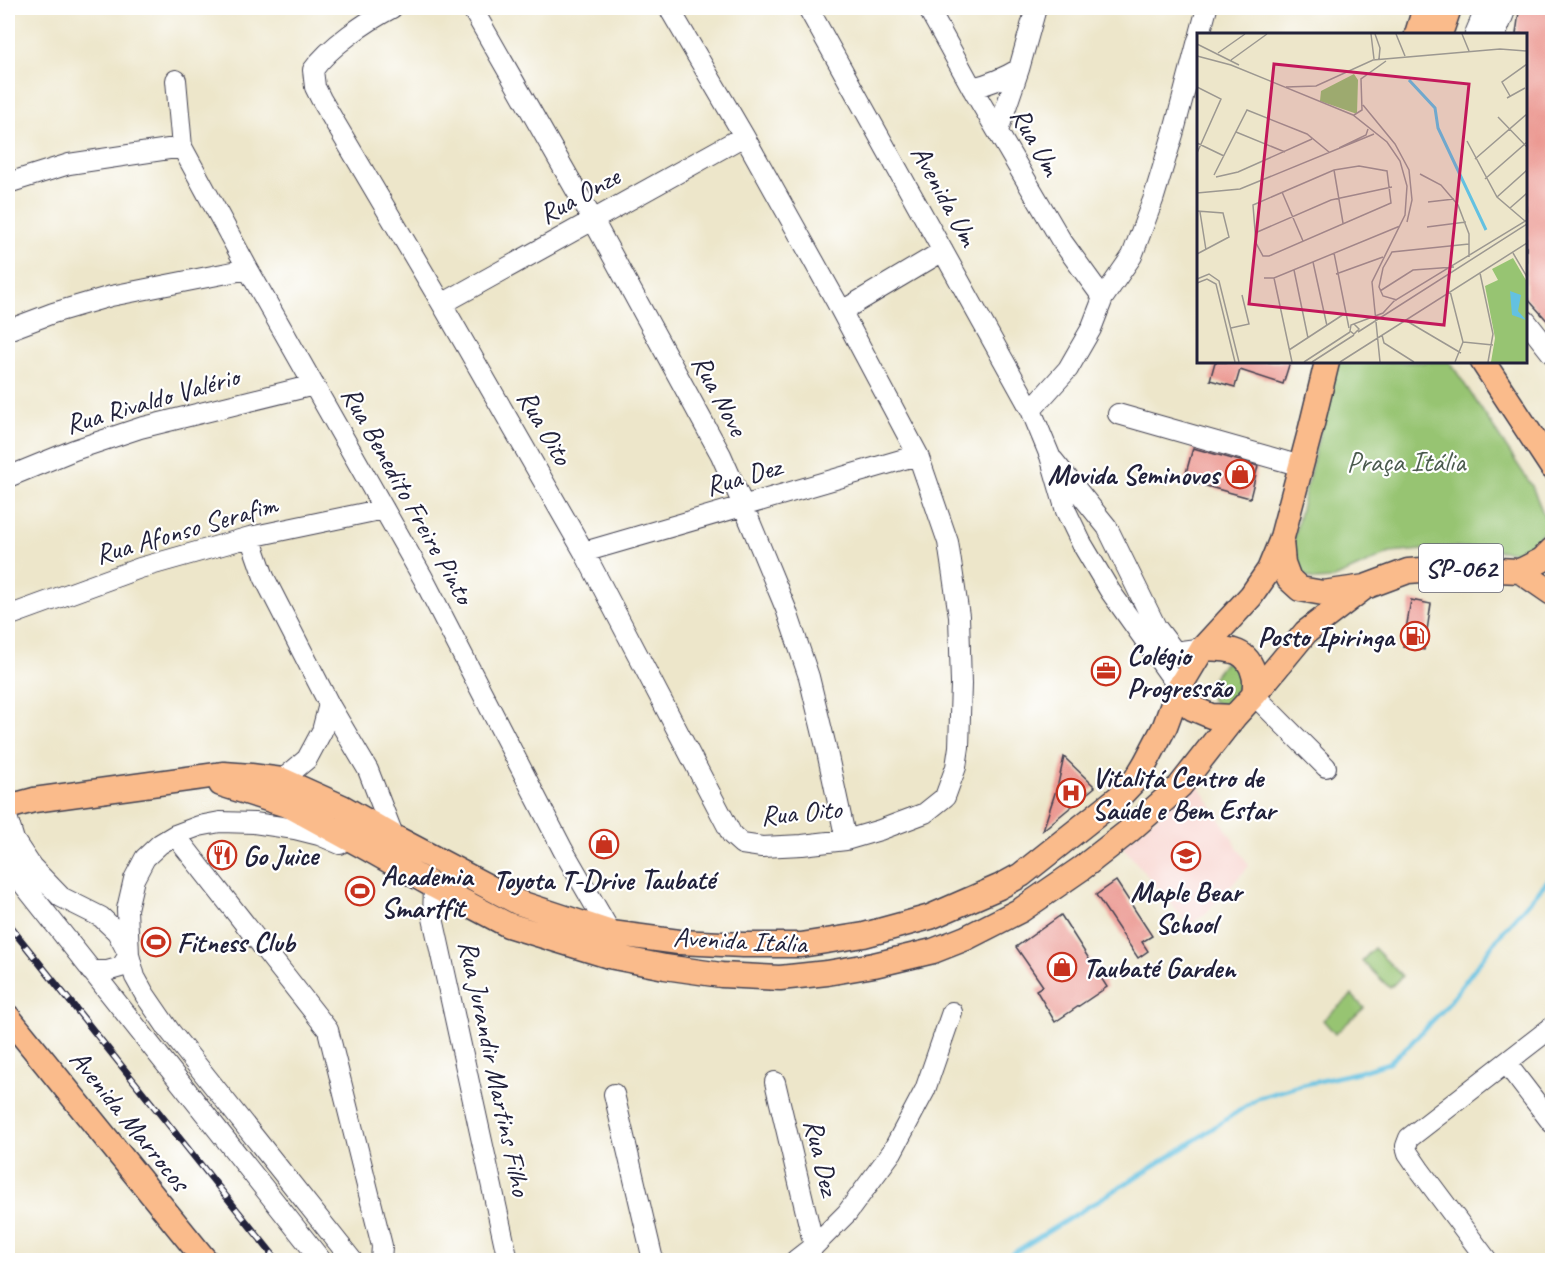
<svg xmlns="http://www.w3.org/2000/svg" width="1560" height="1268" font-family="Caveat,sans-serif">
<rect width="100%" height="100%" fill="#fff"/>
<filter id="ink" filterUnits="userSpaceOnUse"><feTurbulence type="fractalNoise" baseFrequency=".0167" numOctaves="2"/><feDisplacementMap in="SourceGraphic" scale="12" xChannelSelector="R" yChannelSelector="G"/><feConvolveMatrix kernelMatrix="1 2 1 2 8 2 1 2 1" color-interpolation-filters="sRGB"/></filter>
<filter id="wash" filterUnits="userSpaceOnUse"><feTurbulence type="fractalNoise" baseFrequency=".008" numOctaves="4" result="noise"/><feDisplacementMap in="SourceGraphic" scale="24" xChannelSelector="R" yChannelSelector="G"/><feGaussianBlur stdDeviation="1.35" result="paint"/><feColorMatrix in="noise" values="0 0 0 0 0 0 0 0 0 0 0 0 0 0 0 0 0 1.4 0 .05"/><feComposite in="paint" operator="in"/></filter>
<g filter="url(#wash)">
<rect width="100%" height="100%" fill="#ede6ca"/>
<path fill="#f7d0ca" d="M1197 782 1249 866 1206 913 1189 925 1122 846Z"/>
<path fill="#97c472" stroke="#5c7356" stroke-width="1.5" d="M1337 362H1450L1532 486 1545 518V529L1538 539 1531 545 1515 552 1454 547 1390 553 1332 579 1314 580 1301 574 1293 568 1289 558Z
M1225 662 1240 668 1245 684 1232 701 1223 706 1212 701 1206 687Z
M1374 948 1402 976 1390 988 1362 961Z
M1352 995 1364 1008 1335 1034 1323 1020Z"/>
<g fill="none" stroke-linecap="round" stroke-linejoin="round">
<path stroke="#63c1e1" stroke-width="4.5" d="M1002 1260 1183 1148 1258 1098 1298 1086 1359 1072 1388 1063 1409 1045 1445 1008 1499 936 1549 879"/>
</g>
<g id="blocks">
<path fill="#ea938b" d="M1541 8H1552V326L1526 297V34H1516L1519 12 1541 9Z
M1215 362H1290L1283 384 1240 370 1235 387 1210 380Z
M1193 448 1258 466 1250 498 1184 480Z
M1411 600 1431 604 1424 650 1403 647Z
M1064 757 1095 787 1043 830 1058 784Z
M1116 881 1152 936 1142 942 1148 951 1138 958 1096 895Z
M1061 915 1107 987 1055 1022 1036 990 1043 986 1016 947Z"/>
</g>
</g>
<g filter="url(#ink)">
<use href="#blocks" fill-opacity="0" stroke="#403f50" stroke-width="1.5"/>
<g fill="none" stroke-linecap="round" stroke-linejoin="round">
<g stroke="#403f50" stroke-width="22">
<path id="minor" d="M392 8C367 21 329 47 313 70L315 87 321 99 442 304 584 552 732 835 742 844 762 847 802 845 846 840 880 830 925 813 945 797 956 767 959 747 961 684 959 616 948 542 918 455 836 301 744 136 669 8
M472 8 593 220 721 455 743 505 786 609 809 677 826 747 846 840
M808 8 1031 410 1050 456 1066 511 1082 544 1110 591 1179 688
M928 8 972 88 1061 240 1103 298
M1200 34 1207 8
M1475 34 1486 8
M1496 34 1506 8
M176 80 182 147 248 269 423 578 563 850 611 933
M972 88C990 84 1004 78 1019 69
M998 131 1019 69 1036 8
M8 183 69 164 182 147
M442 304 744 136
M842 311 943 251
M1526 321 1552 354
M8 330 53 313 111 296 248 269
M1031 410 1068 369 1091 329 1103 298 1132 256 1153 200 1174 131 1198 40
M1118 414 1301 466
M1053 460 1107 527 1156 627 1175 652 1203 648
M8 477 74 450 140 428 314 385
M250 537 264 577 329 704 368 770 394 837
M584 552 918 455
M8 616 140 568 250 537 384 509
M1254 695 1326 767
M282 780 307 759 322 731 329 704
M8 820 14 840 32 867 61 897 101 917 117 932 129 955 135 977 145 995 169 1030 352 1260
M175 835 328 1030 382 1246 381 1260
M8 865 321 1260
M421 881 434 886 433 918 508 1260
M91 971H107L121 967 129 955 127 909 134 879 145 858 160 844 175 835 199 826 220 822 254 823 295 829 319 835 340 844
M1506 1063 1552 1123
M775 1082 814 1246
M614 1094 653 1260
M796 1260 814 1246 847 1213 892 1152 925 1090 952 1012
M1487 1260 1419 1169 1408 1153 1406 1146 1409 1138 1552 1027"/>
</g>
<g stroke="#403f50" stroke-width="27">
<path id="major" d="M1417 34 1425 8
M1440 34 1449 8
M1327 362 1311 428 1281 541 1283 563 1289 579 1300 589 1323 593 1365 587 1408 571 1450 568 1520 571 1552 593
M1483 362 1552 467
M1520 571 1542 560 1552 550
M1203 648C1226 649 1248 647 1254 675 1256 681 1255 688 1254 695
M1179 688 1192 708 1211 716 1234 717
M221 784 290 806 363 846 434 886 508 925 609 956 665 967 721 975 780 978 827 973 874 965 933 951 966 938 1021 910 1082 868 1129 831 1180 786 1234 717 1254 695 1306 632 1365 587
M8 807 34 800 224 774 251 776 282 780 342 807 394 837 517 902 611 933 679 942 743 945H801L864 935 930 917 999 887 1021 875 1118 798 1136 779 1145 764 1165 726 1179 688 1203 648 1251 596 1269 570 1281 541
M8 1017 205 1260"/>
</g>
<use href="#minor" stroke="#fff" stroke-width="20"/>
<use href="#major" stroke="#fabb8b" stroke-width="24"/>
<g stroke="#22223b" stroke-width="7">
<path id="rail" d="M8 924 277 1260"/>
</g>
<use href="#rail" stroke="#fff" stroke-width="4.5" stroke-dasharray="14" stroke-linecap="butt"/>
</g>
</g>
<defs>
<g id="shop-ring" transform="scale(1.5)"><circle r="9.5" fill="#fff" stroke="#c8321e" stroke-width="1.5"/><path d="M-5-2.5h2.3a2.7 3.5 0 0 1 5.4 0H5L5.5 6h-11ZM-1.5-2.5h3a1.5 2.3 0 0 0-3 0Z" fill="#c8321e"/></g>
<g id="fuel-ring" transform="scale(1.5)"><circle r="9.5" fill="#fff" stroke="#c8321e" stroke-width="1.5"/><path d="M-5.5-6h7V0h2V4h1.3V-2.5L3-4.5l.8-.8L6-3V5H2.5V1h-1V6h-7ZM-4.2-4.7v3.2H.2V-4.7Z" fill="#c8321e"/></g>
<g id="office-ring" transform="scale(1.5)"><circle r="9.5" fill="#fff" stroke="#c8321e" stroke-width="1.5"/><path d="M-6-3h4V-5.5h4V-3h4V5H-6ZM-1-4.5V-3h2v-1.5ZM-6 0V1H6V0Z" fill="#c8321e"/></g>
<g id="hospital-ring" transform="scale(1.5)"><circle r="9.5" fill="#fff" stroke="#c8321e" stroke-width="1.5"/><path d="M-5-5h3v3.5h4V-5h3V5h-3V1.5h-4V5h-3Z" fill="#c8321e"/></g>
<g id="restaurant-ring" transform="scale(1.5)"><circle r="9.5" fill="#fff" stroke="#c8321e" stroke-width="1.5"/><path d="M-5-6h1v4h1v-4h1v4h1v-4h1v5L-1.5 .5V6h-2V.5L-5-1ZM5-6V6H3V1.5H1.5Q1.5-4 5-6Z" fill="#c8321e"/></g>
<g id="school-ring" transform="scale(1.5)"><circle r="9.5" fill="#fff" stroke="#c8321e" stroke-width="1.5"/><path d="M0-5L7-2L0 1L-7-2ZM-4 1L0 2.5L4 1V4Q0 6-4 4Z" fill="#c8321e"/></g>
<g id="stadium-ring" transform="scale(1.5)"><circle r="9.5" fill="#fff" stroke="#c8321e" stroke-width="1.5"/><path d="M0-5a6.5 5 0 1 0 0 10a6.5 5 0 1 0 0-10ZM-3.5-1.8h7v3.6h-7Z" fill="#c8321e"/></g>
</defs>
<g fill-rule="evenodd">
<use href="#shop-ring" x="1240" y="474"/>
<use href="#fuel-ring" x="1415" y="636"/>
<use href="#office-ring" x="1106" y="671"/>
<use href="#hospital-ring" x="1071" y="793"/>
<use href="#shop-ring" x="604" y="844"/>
<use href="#restaurant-ring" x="222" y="855"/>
<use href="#school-ring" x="1186" y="856"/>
<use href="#stadium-ring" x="360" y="891"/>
<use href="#stadium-ring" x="156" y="942"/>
<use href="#shop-ring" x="1062" y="967"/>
</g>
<g text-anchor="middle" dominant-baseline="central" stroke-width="4.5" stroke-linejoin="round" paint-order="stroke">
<rect fill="#fff" stroke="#646476" stroke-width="1.5" x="1419" y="544" width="84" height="48" rx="4.5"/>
<g font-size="27" font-weight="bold" fill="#22223b">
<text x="1461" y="568">SP-062</text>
</g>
<g font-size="28" fill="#22223b" stroke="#fff">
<text transform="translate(1036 141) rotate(60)">Rua Um</text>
<text transform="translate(579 195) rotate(-29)">Rua Onze</text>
<text transform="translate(945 195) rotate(61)">Avenida Um</text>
<text transform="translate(720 395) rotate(62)">Rua Nove</text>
<text transform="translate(152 400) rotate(-16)">Rua Rivaldo Valério</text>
<text transform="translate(545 427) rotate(60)">Rua Oito</text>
<text transform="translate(743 476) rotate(-16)">Rua Dez</text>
<text transform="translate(408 495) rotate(61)">Rua Benedito Freire Pinto</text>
<text transform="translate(186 529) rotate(-16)">Rua Afonso Serafim</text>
<text transform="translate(801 812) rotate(-5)">Rua Oito</text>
<text transform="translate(740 940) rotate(3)">Avenida Itália</text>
<text transform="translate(495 1068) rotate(78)">Rua Jurandir Martins Filho</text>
<text transform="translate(130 1120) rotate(51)">Avenida Marrocos</text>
<text transform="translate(822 1157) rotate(77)">Rua Dez</text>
</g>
<g font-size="28" fill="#4b5b4e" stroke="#fff">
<text x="1406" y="461">Praça Itália</text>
</g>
<g font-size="28" font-weight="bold" fill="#22223b" stroke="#fff" text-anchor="start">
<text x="1219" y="474" text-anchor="end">Movida Seminovos</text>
<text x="1394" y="636" text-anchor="end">Posto Ipiringa</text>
<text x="1127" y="655">Colégio<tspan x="1127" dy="32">Progressão</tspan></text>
<text x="1092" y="777">Vitalitá Centro de<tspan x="1092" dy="32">Saúde e Bem Estar</tspan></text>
<text x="243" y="855">Go Juice</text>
<text x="381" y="875">Academia<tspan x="381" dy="32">Smartfit</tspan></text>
<text x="604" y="879" text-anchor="middle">Toyota T-Drive Taubaté</text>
<text x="1186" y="891" text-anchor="middle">Maple Bear<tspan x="1186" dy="32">School</tspan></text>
<text x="177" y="942">Fitness Club</text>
<text x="1083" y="967">Taubaté Garden</text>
</g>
</g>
<g transform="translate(1197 33)">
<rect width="330" height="330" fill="#ede6ca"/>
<path d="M157 41 161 47 160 81 123 68 124 58ZM316 225 330 249V325L328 329H294L298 305 288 253 301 247 295 236Z" fill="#97c472"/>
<path d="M313 258 324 262 321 278 329 287 315 282Z" fill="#63c1e1"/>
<path fill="none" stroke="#63c1e1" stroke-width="3" d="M212 47 238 75 241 95 289 197"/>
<path fill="none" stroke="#9c9891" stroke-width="1.5" d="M174 1 177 26M178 1 183 15 182 26M199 1 208 23M265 1 272 18M0 11 42 32M21 20 48 1M0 23 34 32 156 82 190 109 203 128 210 153 208 182 175 249 183 329M34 27 70 1M0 54 24 66 0 120M89 54 119 53 176 27 303 16 330 18M313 63 305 49 330 31M310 65 328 55M166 72 198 111 212 137 215 167 210 189M157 82 165 77 164 46 189 28M301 84 330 114M39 99 88 119M270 108 300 164 328 188M0 110 27 123M142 115 169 102 171 96M278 126 330 81M162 133 190 138 194 170 72 223H66L59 210 56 172 137 137ZM137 137 146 190M223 141 244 152 261 172 272 201V224M17 142 50 77 110 101 132 119M19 144 41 139 115 106M288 146 330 109M85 159 106 208M0 160 43 156 177 101M300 164 330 137M231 169 257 166M313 175 330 160M0 178 26 180 32 204 0 221M3 179 9 217M230 194 269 189M58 200 134 167 195 154M137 220 152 295M316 220 330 244M116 229 130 293M97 237 111 305M283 240 296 301 291 329M139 241 186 224M67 245H77L203 193M77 245 95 329M0 246 12 241 22 248 42 329M0 250 10 246 19 251 38 329M183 258 216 237 257 234M253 258 266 309 258 329M200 267 186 263 182 254 186 235 195 219 272 211M208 287 264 320M157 291 162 296 157 301 153 298 154 292 186 280 197 268 330 187M34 295 52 291 45 262M161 299 330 191M185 302 187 310 217 329M266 309 296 312M92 317 147 281M107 329 153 299M115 329 157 302M143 329 330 210"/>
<path fill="#c2185b" fill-opacity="0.15" stroke="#c2185b" stroke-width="3" d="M77 31 272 51 247 292 52 271Z"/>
<rect width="330" height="330" fill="none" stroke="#22223b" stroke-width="3"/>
</g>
<rect width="1560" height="1268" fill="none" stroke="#fff" stroke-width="30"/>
</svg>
